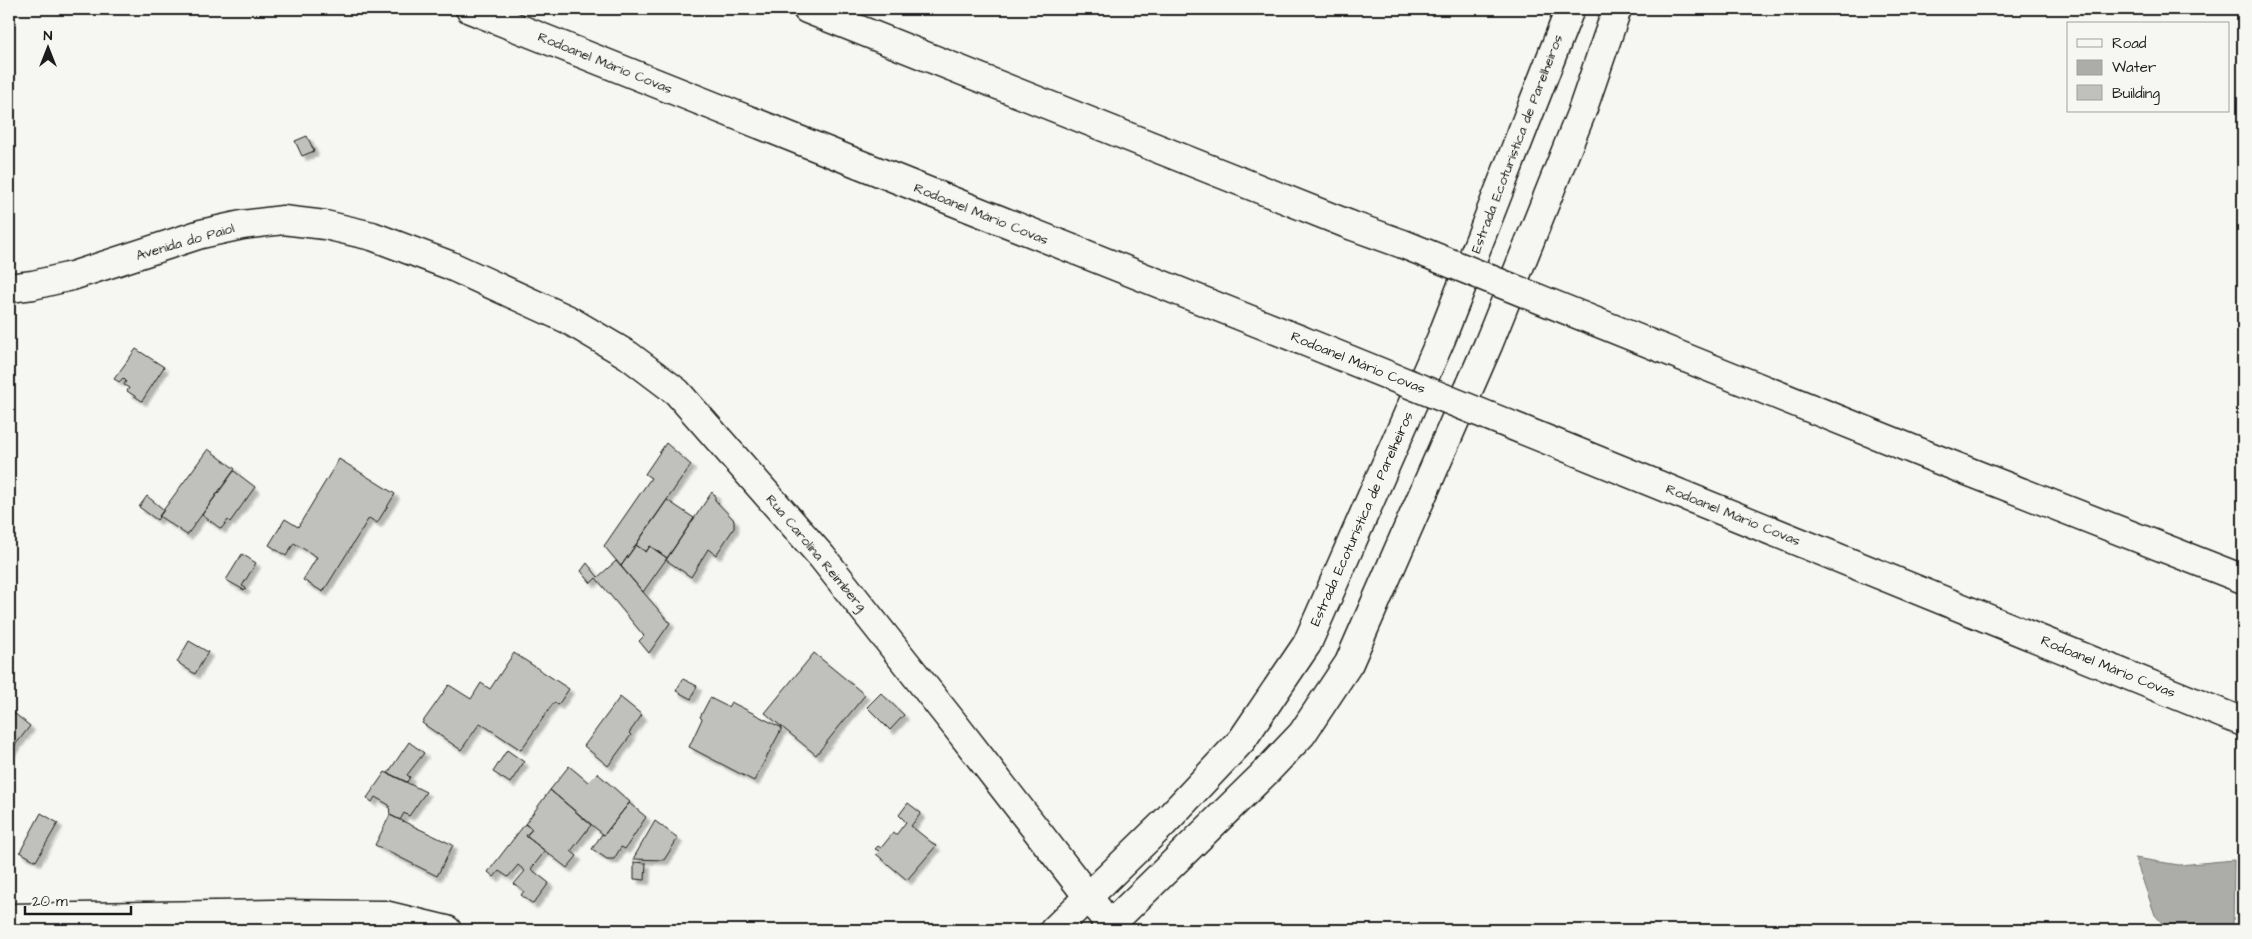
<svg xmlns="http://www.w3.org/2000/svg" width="2252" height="939" font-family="'Architects Daughter',sans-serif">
<defs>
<filter id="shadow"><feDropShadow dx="4.5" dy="4.5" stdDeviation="1" flood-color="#0004"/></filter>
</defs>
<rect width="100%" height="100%" fill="#f6f6f2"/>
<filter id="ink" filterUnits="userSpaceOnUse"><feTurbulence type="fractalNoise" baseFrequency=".02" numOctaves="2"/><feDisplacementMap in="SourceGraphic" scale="10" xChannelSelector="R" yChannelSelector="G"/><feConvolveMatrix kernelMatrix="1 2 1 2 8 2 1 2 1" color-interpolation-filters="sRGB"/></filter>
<g filter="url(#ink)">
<path fill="#acaca9" stroke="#727271" d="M2135 858 2179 865 2234 860 2233 930H2168L2155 915Z"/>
<path fill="#c0c0bd" stroke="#1c1c1c" filter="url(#shadow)" d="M307 136 314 151 302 156 295 141Z
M136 349 164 367 142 401 127 391 129 388 124 385 126 381 123 378 119 382 114 379Z
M666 443 691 465 621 566 604 546 651 478 645 474Z
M208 449 235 469 187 535 159 516Z
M339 459 395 494 377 523 369 518 323 592 303 580 317 557 294 543 286 556 269 545 285 519 298 527Z
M234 471 255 487 230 522 228 520 221 529 202 515Z
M712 492 715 495V500L734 520V528L716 555 708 549 691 577 666 560Z
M147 496 164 510 157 520 139 507Z
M667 500 694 518 667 558 650 546 646 552 636 545Z
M636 545 646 552 650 546 667 558 643 592 621 566Z
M242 554 256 563 242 586 246 588 244 590 226 580Z
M616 561 670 623 649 653 639 641 644 636 596 578 591 583 581 571 587 563 598 577Z
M189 641 208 652 195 674 177 662Z
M514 653 569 689 558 705 554 702 521 750 480 723 461 750 422 723 449 685 471 699 481 683 490 689Z
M814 653 865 695 816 755 765 713Z
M683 679 697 686 691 699 676 691Z
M881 693 904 715 890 730 867 707Z
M620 697 642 715 629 733 631 735 608 766 584 746Z
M710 698 728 707 731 702 782 728 754 781 689 747 702 719 700 717Z
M9 709 30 726 9 753Z
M409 742 424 753 407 775 410 777 407 782 388 773Z
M507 750 524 762 510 783 493 772Z
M569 766 588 782 597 773 630 802 604 835 550 790Z
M385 772 426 792 409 816 404 813 400 820 390 815 389 805 375 797 372 802 367 798Z
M550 790 591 825 571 851 577 856 567 868 526 836 532 829 525 824Z
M629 803 646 817 625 849 621 847 614 859H607L592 849 602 834 604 835Z
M908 803 921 813 911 826 936 846 907 880 876 854 879 851 875 849 878 846 881 848 893 833 896 835 906 822 899 815Z
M41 813 58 823 36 861 20 852Z
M390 815 453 845 437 876 375 845Z
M655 821 678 838 664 860 633 859Z
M525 824 532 829 526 836 545 851 531 869 549 883 533 904 521 895 524 891 514 884 525 871 518 865 508 877 499 871 494 877 488 872Z
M634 862 646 863 645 880 634 879Z"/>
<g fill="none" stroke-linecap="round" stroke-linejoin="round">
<g stroke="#1c1c1c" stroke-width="31">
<path id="minor" d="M9 288 33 285 72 276 201 234 242 225 283 220 325 225 372 236 449 265 567 319 628 355 677 392 822 557 955 725 1110 925
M9 918 274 914 385 915 447 930"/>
</g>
<g stroke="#1c1c1c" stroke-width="31">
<path id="major" d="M1054 930 1164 823 1242 740 1307 644 1441 339 1570 9
M1105 930 1265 773 1302 734 1349 663 1488 345 1582 111 1617 9"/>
</g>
<g stroke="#1c1c1c" stroke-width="31">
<path id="highway" d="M470 9 1301 340
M807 9 1350 225"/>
</g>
<use href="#minor" stroke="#f6f6f2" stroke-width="28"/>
<use href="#major" stroke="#f6f6f2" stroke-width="28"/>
<use href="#highway" stroke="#f6f6f2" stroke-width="28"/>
<g stroke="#1c1c1c" stroke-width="31" stroke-linecap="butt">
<path id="highway-bridge" d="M1350 225 1403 244 1934 458 2243 579
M1301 340 2243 722"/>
</g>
<use href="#highway-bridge" stroke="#f6f6f2" stroke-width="28"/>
</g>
</g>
<g text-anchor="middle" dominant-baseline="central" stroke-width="4" stroke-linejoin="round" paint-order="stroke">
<g font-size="14" fill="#1c1c1c" stroke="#f6f6f2">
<text transform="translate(605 63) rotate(22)">Rodoanel Mário Covas</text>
<text transform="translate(1517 144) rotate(-69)">Estrada Ecoturistica de Parelheiros</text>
<text transform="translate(981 214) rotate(22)">Rodoanel Mário Covas</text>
<text transform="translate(185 242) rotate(-16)">Avenida do Paiol</text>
<text transform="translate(1358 363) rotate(22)">Rodoanel Mário Covas</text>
<text transform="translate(1733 515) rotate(22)">Rodoanel Mário Covas</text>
<text transform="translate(1362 519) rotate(-66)">Estrada Ecoturistica de Parelheiros</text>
<text transform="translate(816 553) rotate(50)">Rua Carolina Reimberg</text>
<text transform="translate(2108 667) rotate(22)">Rodoanel Mário Covas</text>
</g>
</g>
<rect width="2252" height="939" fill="none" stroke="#f6f6f2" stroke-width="30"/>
<rect x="15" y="15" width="2222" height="909" fill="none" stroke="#1c1c1c" stroke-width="2" filter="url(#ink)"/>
<rect x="2067" y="22" width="162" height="90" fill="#f6f6f2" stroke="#9f9f9c"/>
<rect x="2077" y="39" width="25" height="8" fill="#f6f6f2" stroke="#9f9f9c"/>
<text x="2112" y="48" font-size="15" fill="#1c1c1c">Road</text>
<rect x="2077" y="60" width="25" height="15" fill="#acaca9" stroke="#9f9f9c"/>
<text x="2112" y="72" font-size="15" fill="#1c1c1c">Water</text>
<rect x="2077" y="85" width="25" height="15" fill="#c0c0bd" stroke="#9f9f9c"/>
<text x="2112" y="98" font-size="15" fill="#1c1c1c">Building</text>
<g transform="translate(48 48)" stroke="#f6f6f2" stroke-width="4" paint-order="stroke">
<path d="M0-4L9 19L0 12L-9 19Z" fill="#1c1c1c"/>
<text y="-8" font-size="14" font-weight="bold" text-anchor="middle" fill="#1c1c1c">N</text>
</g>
<path d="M25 906v8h106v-8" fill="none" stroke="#1c1c1c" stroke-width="2.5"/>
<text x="32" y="906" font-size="15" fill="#1c1c1c" stroke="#f6f6f2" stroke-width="4" paint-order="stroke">20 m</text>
</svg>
